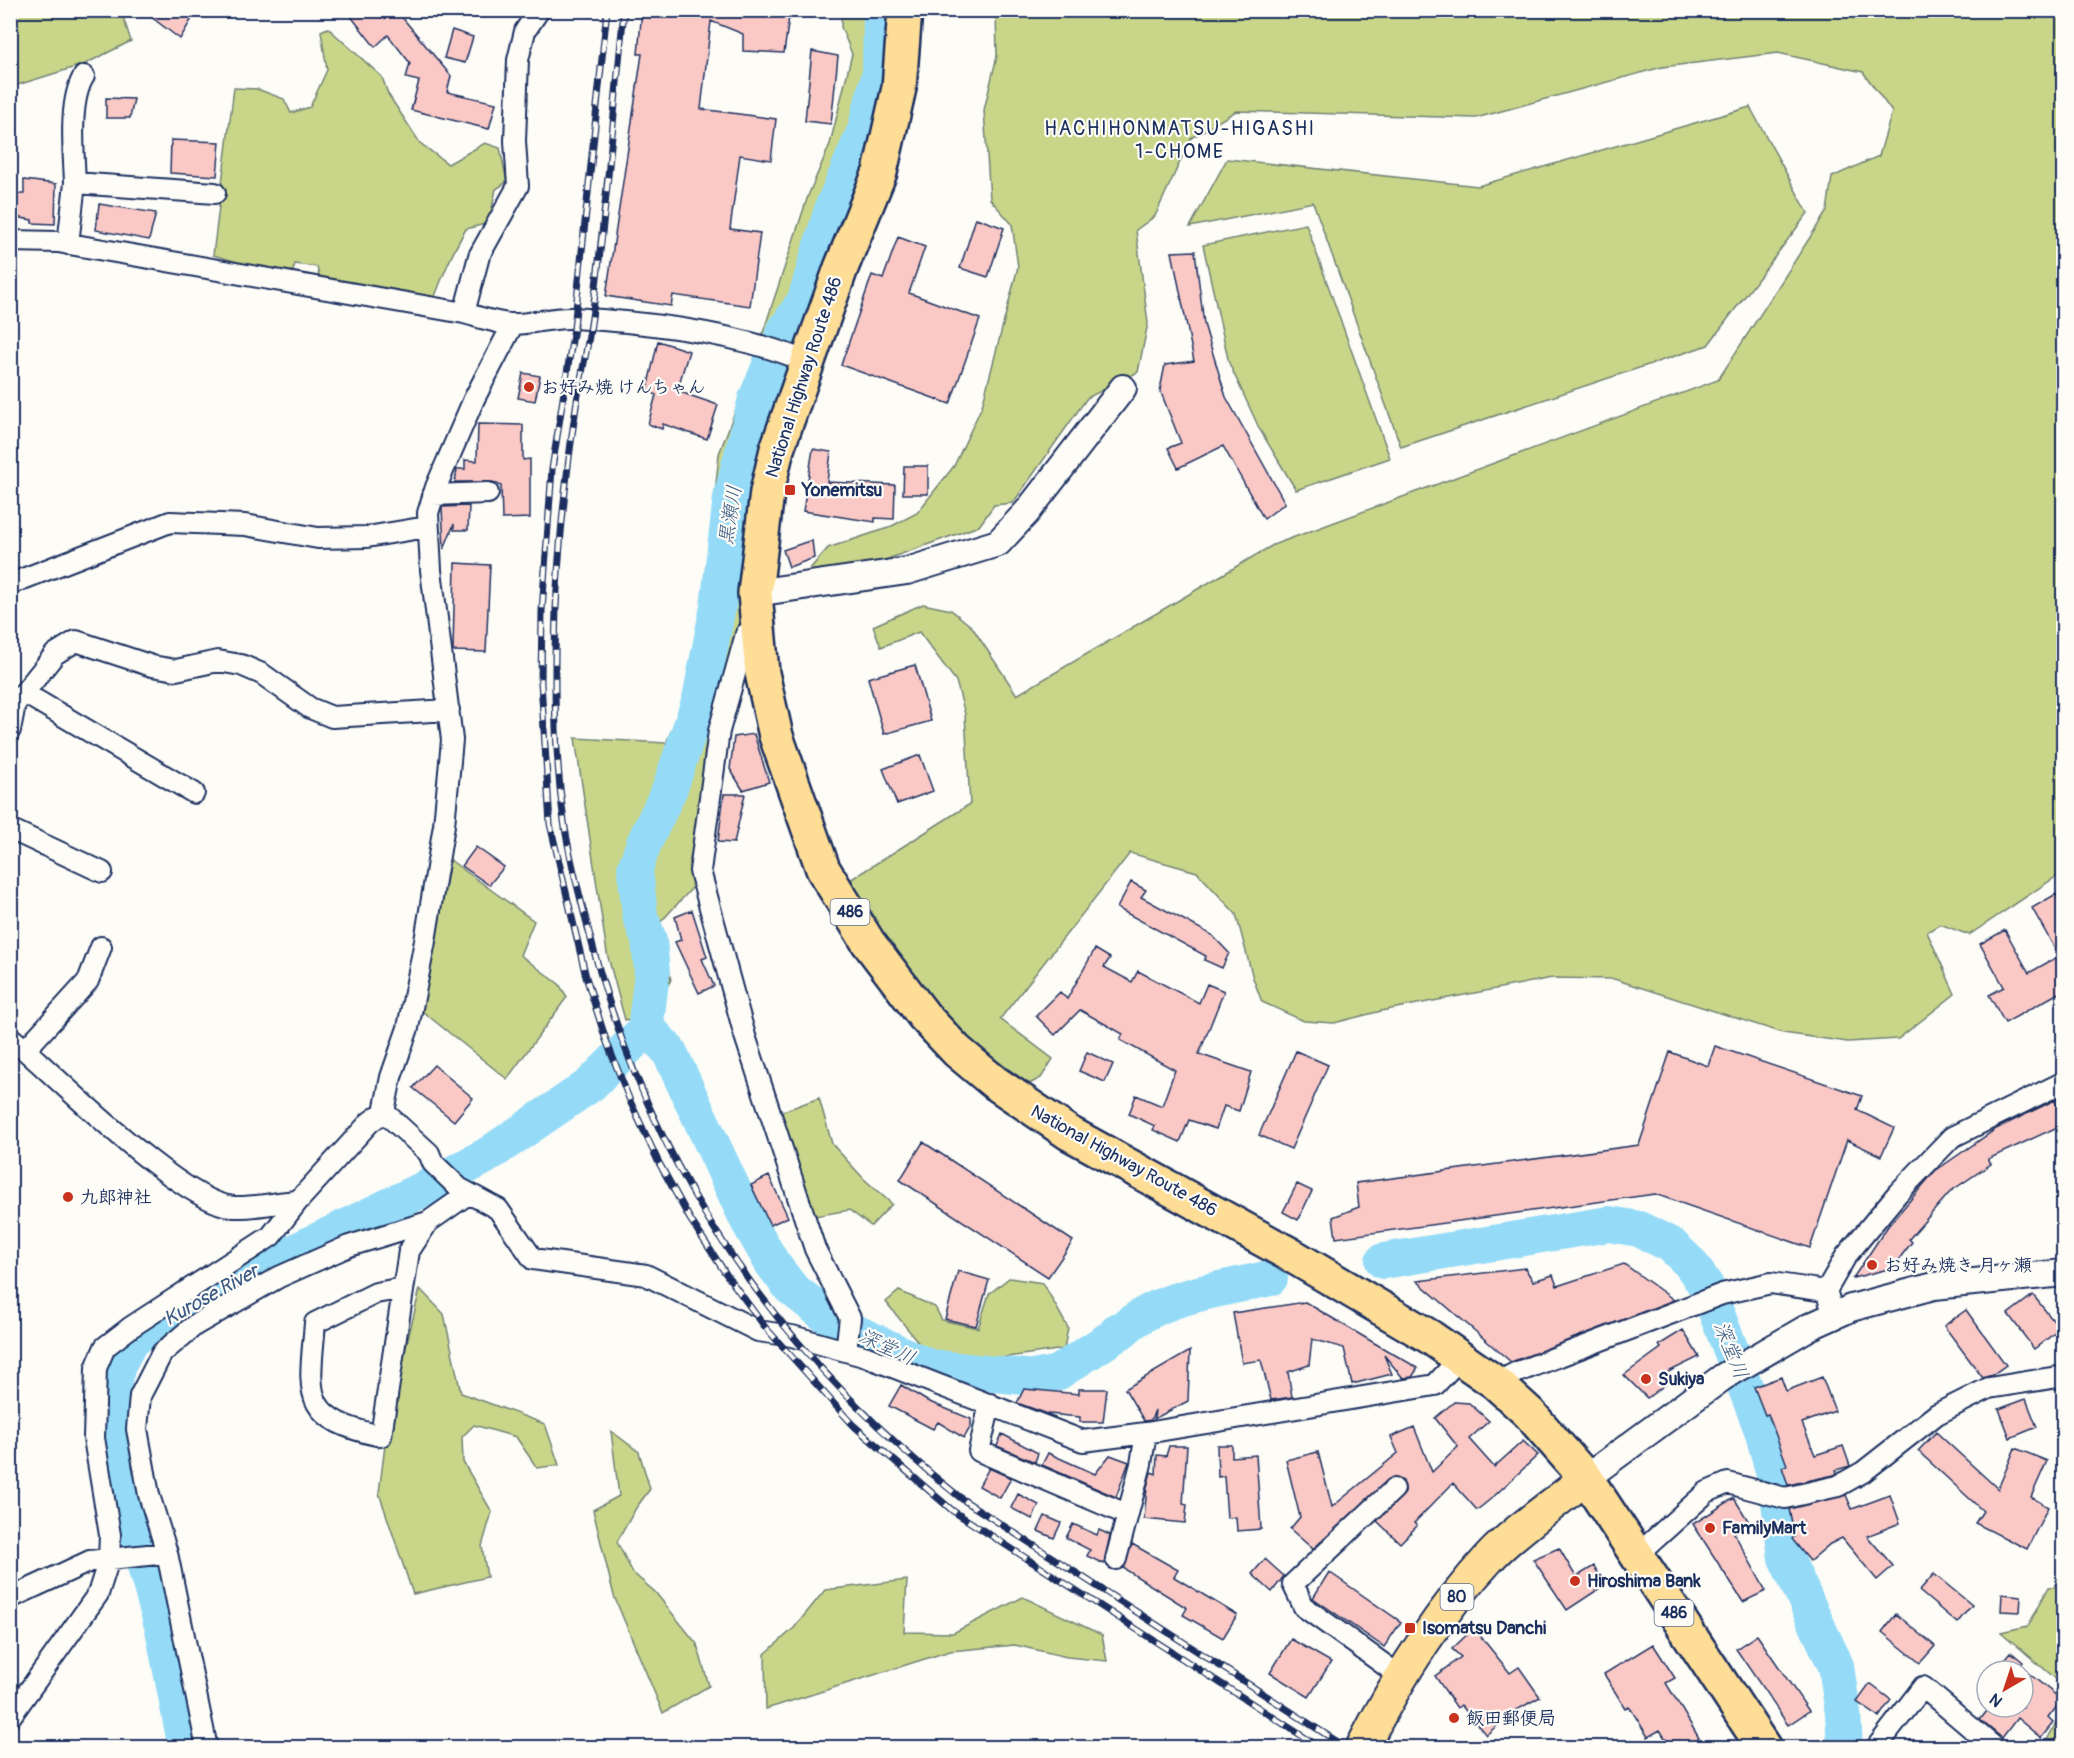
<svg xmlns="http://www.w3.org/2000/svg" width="2074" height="1758" font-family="Pangolin,'Klee One',sans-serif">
<rect width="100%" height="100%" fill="#fdfcf7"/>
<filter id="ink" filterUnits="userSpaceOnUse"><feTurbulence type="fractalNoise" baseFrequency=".0167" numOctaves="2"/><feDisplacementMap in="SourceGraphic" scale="12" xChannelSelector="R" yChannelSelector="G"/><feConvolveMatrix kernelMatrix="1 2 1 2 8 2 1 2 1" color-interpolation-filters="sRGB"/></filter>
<g filter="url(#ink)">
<path fill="#c9d689" stroke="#728274" stroke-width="1.5" d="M10 11H121L131 41 85 64 11 87Z
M842 11H886L884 78 854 190 794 338 753 485 741 637 694 886 656 927 671 980 650 1016 625 1020 607 953 575 738 666 743 692 681 705 594 719 454 751 369 808 196 830 144 852 54 841 27Z
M996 11H2063V872L1969 935 1940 924 1927 932 1955 994 1898 1039 1848 1042 1783 1033 1614 979 1552 978 1381 1011 1334 1023 1304 1021 1262 1002 1253 978 1236 914 1197 872 1130 853 1000 1019 1053 1059 1041 1078 1029 1084C997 1060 960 1036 934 1005 901 967 876 922 850 880L970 804 965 714 956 681 919 632 881 647 873 626 923 604 951 610 972 627 1017 695 1273 545 1718 380 1827 211 1832 177 1879 156 1892 112 1863 72 1778 53 1662 67 1476 118 1236 111 1191 138 1155 216 1136 230 1148 323 1138 372 1087 398 1013 503 994 505 979 526 871 565 803 577 828 548 888 528 917 513 954 466 982 406 1018 267 1012 224 990 199 984 110 997 56Z
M328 28 382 77 388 94 420 143 448 164 485 143 500 148 507 182 496 189 489 223 466 229C451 254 441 280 431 307L322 288 317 267 295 264 291 277 213 255 234 88 257 89 284 99 291 113 310 107 327 70 321 31Z
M1750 107 1808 213 1708 345 1401 447 1313 202 1190 227 1227 159 1478 186Z
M1306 224 1390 458 1296 490 1260 430 1229 363 1203 245Z
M450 860 534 921 520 955 559 984 567 997 507 1079 422 1011Z
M819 1098 832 1144 864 1179 892 1204 871 1226 849 1210 815 1216 778 1113Z
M1009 1278 1043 1283 1068 1328 1064 1349 956 1364 926 1352 886 1302 899 1291 935 1307 942 1320 978 1328 989 1294Z
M420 1289 444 1314 461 1393 545 1424 559 1465 537 1468 516 1437 474 1425 462 1437 463 1462 492 1512 482 1546 487 1577 413 1594 379 1493 388 1422Z
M611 1431 639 1452 650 1489 636 1508 617 1542 633 1573 655 1592 697 1644 709 1686 663 1713 614 1596 593 1510 619 1496Z
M907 1580 904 1632 953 1633 1023 1597 1102 1635 1107 1661 1067 1657 1015 1645 950 1651 766 1709 765 1654 794 1628 825 1590Z
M2063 1586H2064L2063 1685 2001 1632 2028 1626 2049 1587Z
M2063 1711V1747H2043Z"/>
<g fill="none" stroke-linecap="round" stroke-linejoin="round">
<path stroke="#95dbf7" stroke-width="36" d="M645 1030 652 1033 669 1051 747 1219 772 1263 791 1288 834 1322 929 1367 1034 1378 1057 1373 1117 1334 1118 1330 1122 1331C1159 1295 1221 1290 1270 1278
M1383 1261 1609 1224 1639 1229 1671 1245 1690 1263 1706 1286 1762 1430 1777 1485 1786 1558 1836 1666 1843 1713 1845 1748
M186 1748 163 1629 120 1479 110 1400 118 1365 131 1340 193 1301 424 1189 486 1156 590 1085 645 1030 652 973 649 940 640 916 635 869 644 843 670 788 700 699 718 607 731 498 756 399 785 330 805 300 833 206 865 130 880 72 881 10"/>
</g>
<path fill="#fac9c6" stroke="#1b2f5e" stroke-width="1.5" d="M142 10H197L180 39Z
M346 10H396L451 76 447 92 496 103 489 129 411 110 419 81 406 78 410 63 388 35 375 47Z
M642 10H712L711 13 789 17 784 53 743 51V34L711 21 701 109 776 119 771 160 740 155 730 229 760 233 750 306 673 295 671 306 606 296 642 54H638Z
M452 30 473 37 465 63 444 58Z
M812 51 838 56 831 124 805 121Z
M106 98 134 99 130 118H106Z
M171 140 220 142 217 176 170 173Z
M24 180 56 184 55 224 32 223V220L10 216V194H24Z
M99 204 156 213 149 240 96 230Z
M976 218 1004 228 988 277 960 268Z
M898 237 925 247 909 293 980 319 950 404 841 365 872 275 883 279Z
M1195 251 1204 324 1226 397 1285 503 1264 519 1223 446 1178 468 1168 448 1181 443 1160 390 1165 365 1194 361 1172 252Z
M658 341 689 351 677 391 718 405 707 439 663 424 662 429 648 424 656 395 647 389Z
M523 373 540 376 535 401 518 398Z
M478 424 523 425V460L530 459V518L502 519 501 486 493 482H455L457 469H465V460L477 461Z
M813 449 831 452 827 482 895 485 894 519 875 518V522L803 511Z
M904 466H928V494H903Z
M469 506 468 530H454V524L444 549 442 507Z
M812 540 814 558 789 567 783 550Z
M455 563 490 565 486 652 453 651Z
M915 665 931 721 884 734 868 678Z
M754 734 769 782 743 790 730 769 734 737Z
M920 755 933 791 897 804 883 769Z
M724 794H745L734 843 718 842Z
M476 847 504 867 489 885 462 866Z
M1131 882 1146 890 1141 897 1212 935 1229 953 1222 968 1204 960 1206 956 1117 908Z
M2056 894 2064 908V990L2005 1023 1989 995 2004 987 1980 944 2005 930 2029 973 2059 956 2032 908Z
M692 910 707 957 702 959 714 986 699 993 675 942 681 940 675 917Z
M1095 949 1110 958 1104 967 1132 982 1138 971 1199 1003 1207 984 1224 991 1199 1054 1251 1072 1239 1111 1224 1106 1216 1129 1189 1120 1180 1142 1153 1130 1155 1126 1129 1114 1136 1095 1162 1106 1175 1070 1120 1040 1123 1034 1080 1010 1055 1035 1036 1016 1060 992 1067 999Z
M1715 1046 1862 1096 1857 1110 1894 1128 1881 1156 1847 1140 1810 1248 1655 1194 1336 1238 1333 1217 1359 1207 1356 1183 1639 1145 1670 1052 1708 1066Z
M1296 1051 1328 1065 1291 1149 1259 1135Z
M1087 1052 1113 1064 1105 1082 1079 1071Z
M434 1065 473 1098 454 1121 413 1088Z
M2055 1100 2064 1124 1988 1159 1991 1164 1951 1191 1909 1239 1912 1242 1892 1268 1853 1278 1888 1226 1935 1171 1996 1129Z
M923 1142 1073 1241 1048 1277 900 1180Z
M769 1176 788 1217 770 1225 751 1185Z
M1297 1184 1312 1191 1298 1220 1283 1212Z
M1624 1264 1674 1300 1511 1362 1417 1281 1525 1268 1533 1281 1553 1275 1557 1286Z
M958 1271 989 1280 976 1326 945 1319Z
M2033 1295 2060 1329 2034 1349 2008 1314Z
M1305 1302 1376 1344 1418 1368 1412 1377 1403 1378 1384 1355 1392 1374 1352 1384 1344 1348 1312 1339 1309 1365 1288 1372 1292 1397 1271 1400 1261 1360 1242 1363 1233 1313Z
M1966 1310 2006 1365 1992 1375 1983 1378 1944 1326Z
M1683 1330 1699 1357 1660 1376 1666 1384 1647 1398 1624 1375 1661 1348 1659 1345Z
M1190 1351 1188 1401 1154 1419 1155 1410 1151 1420 1144 1421 1125 1389Z
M1781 1377 1786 1391 1822 1377 1835 1411 1802 1423 1815 1455 1843 1446 1850 1466 1836 1470 1837 1473 1834 1475 1788 1485 1782 1467 1787 1465 1768 1414 1765 1415 1754 1387Z
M901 1385 927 1401 971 1419V1426L964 1438 938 1422 933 1429 889 1406Z
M1024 1389 1079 1394V1389H1107L1103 1422H1080V1417L1048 1414 1017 1403Z
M2026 1399 2037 1427 2010 1438 1999 1409Z
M1454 1402 1469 1403 1489 1421 1469 1439 1494 1467 1523 1441 1538 1455 1492 1498 1477 1510 1453 1483 1414 1523 1417 1526 1400 1543 1377 1521 1405 1493 1403 1481 1392 1477 1313 1549 1290 1529 1300 1517 1286 1460 1318 1452 1332 1507 1398 1453 1391 1437 1414 1427 1432 1472 1458 1447 1435 1418Z
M1936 1432 1998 1489 2015 1448 2047 1461 2031 1497 2048 1507 2027 1549 1975 1523 1983 1511 1918 1451Z
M1002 1434 1038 1453 1035 1462 997 1446Z
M1217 1445H1232V1457L1256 1455 1261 1529 1237 1531 1236 1517 1227 1518 1224 1476 1218 1477Z
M1169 1446H1187L1183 1504 1187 1505 1185 1523 1144 1519 1147 1487 1151 1472 1156 1474 1157 1455 1166 1456Z
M1048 1453 1095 1474 1110 1455 1129 1462 1116 1497 1042 1465Z
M989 1468 1011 1478 1000 1498 979 1486Z
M1018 1494 1039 1505 1032 1519 1011 1508Z
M1846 1495 1852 1509 1890 1495 1900 1523 1867 1536 1893 1566 1877 1580 1842 1538 1830 1544 1810 1561 1792 1539 1795 1536 1789 1509Z
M1734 1498 1749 1522 1734 1533 1766 1591 1743 1602 1693 1524Z
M1045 1516 1061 1523 1054 1538 1038 1531Z
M1073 1524 1097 1535 1099 1530 1110 1535 1104 1564 1087 1556 1090 1550 1066 1538Z
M1132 1544 1178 1570 1174 1577 1237 1615 1223 1638 1183 1615 1187 1608 1123 1568Z
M1559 1548 1576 1577 1594 1566 1605 1585 1567 1610 1533 1559Z
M1265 1559 1284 1576 1272 1592 1252 1574Z
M1329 1572 1401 1622 1384 1647 1313 1598Z
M1934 1574 1972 1605 1957 1623 1919 1591Z
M2002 1594 2021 1596 2020 1612 2001 1611Z
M1896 1614 1935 1646 1920 1663 1882 1632Z
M1474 1628 1510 1673 1519 1667 1540 1697 1513 1712 1486 1735 1461 1705 1457 1708 1435 1676 1461 1657 1452 1649Z
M1757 1635 1809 1711 1788 1725 1736 1649Z
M1291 1639 1331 1662 1309 1697 1270 1673Z
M1653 1644 1675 1678 1666 1683 1699 1738 1684 1748H1671L1660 1730 1648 1737 1629 1706 1625 1708 1604 1674Z
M2011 1652 2023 1662 2016 1671H1995Z
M2023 1669 2062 1700 2048 1718 2053 1723 2041 1738 2017 1718 2002 1738 1980 1720 1990 1707H2023Z
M1870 1684 1891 1700 1879 1717 1857 1702Z"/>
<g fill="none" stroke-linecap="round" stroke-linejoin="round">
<g stroke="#1b2f5e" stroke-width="24">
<path id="minor" d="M75 183C74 154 68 101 84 76
M10 241 58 242 464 313C479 317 498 324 513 324 533 324 552 317 573 318 647 322 739 333 807 362
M68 244 75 183 215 193
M464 313 479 256 518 186 515 141 518 60 525 31 539 10
M433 495 488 493
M10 584 170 522 245 525 318 538 367 537 427 527
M757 630 746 634 719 731 700 871 745 1036 815 1249 850 1318 846 1351
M24 693 194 793
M10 730 15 704 55 654 76 641 152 666 176 670 218 661 241 665 262 674 310 708 332 717 449 710
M10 829 102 872
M10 1037C56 1075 180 1203 234 1207 255 1208 278 1202 298 1201
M26 1049 88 981 101 947
M384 1112 429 1153 433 1163 459 1188 498 1209 533 1259 646 1275 758 1331 792 1336 867 1357 1083 1441 1146 1433 1435 1385 1460 1358
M403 1288 376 1293 315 1323C309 1394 300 1419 381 1436L409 1251 428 1222
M1826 1291 1846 1256 1898 1193 1952 1137 2064 1082
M1496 1383 1515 1373 1722 1294 1771 1283 1826 1291 1834 1315
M990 1404 979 1451 1126 1514
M1394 1489 1293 1584 1304 1607 1400 1676
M1636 1556 1707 1492 1728 1483 1785 1498 1838 1486 1863 1472 1937 1414 1989 1388 2064 1376
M1116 1559 1141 1464 1146 1433
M10 1598 90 1561 167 1553
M10 1717 98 1594 109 1559 110 1535 94 1438 96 1368 105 1347 131 1327 271 1236 298 1201 370 1122 384 1112 391 1077 408 1028 425 941 444 825 452 740 431 570 428 513 436 487 474 399 513 324
M207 1748 167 1553 149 1495 137 1429 140 1396 162 1353 195 1325 279 1277 349 1246 428 1222 468 1194
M1876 1748 1923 1687 1995 1748"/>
</g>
<g stroke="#1b2f5e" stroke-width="30">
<path id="tertiary" d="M755 593 907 571 998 543 1027 512 1123 388
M1586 1478 1723 1377 1809 1327 1851 1308 1934 1286 2064 1273"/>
</g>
<g stroke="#1b2f5e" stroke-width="36">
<path id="primary" d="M1362 1748C1397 1679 1437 1614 1490 1557 1514 1531 1557 1502 1586 1478"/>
</g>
<g stroke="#1b2f5e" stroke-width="38">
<path id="trunk" d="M905 10 899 88 880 172 841 268 777 449 767 492 755 593 762 673 776 736 823 869 868 942 924 1016 957 1051 994 1082 1069 1133 1291 1255 1430 1337 1496 1383 1529 1413 1586 1478 1764 1748"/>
</g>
<use href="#minor" stroke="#fdfcf7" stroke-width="20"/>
<use href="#tertiary" stroke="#fdfcf7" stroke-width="26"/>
<use href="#primary" stroke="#fedd96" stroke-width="32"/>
<use href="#trunk" stroke="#fedd96" stroke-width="33"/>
<g stroke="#1b2f5e" stroke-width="7">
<path id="rail" d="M607 10 574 328 552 469 542 611 541 682 550 824 586 977 606 1040 630 1101 658 1161 690 1219 726 1274 765 1327 853 1425 953 1511 1321 1748
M624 10C614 110 606 211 593 310 589 343 581 374 576 407 566 474 559 541 556 609 554 679 554 751 564 821 569 858 580 896 589 932 649 1169 771 1347 962 1499L1347 1748"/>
</g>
<use href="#rail" stroke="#fdfcf7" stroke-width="4.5" stroke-dasharray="14" stroke-linecap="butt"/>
</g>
</g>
<g fill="#c8321e" stroke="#fdfcf7" stroke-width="2">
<circle cx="529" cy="387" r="6"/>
<rect x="784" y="484" width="12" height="12" rx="3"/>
<circle cx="68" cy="1197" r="6"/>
<circle cx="1872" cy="1265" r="6"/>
<circle cx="1646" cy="1379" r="6"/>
<circle cx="1710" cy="1528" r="6"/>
<circle cx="1575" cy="1581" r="6"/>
<rect x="1404" y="1622" width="12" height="12" rx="3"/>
<circle cx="1454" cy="1718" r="6"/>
</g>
<g text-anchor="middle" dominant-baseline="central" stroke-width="4.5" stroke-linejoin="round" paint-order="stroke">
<g fill="#fdfcf7" stroke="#5f6c8c" stroke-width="1.5">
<rect x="830.5" y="899" width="39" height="26" rx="4.5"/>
<rect x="1440.5" y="1584" width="33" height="26" rx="4.5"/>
<rect x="1654.5" y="1600" width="39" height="26" rx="4.5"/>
</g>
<g font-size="16" font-weight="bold" fill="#1b2f5e">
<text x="850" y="912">486</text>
<text x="1457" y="1597">80</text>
<text x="1674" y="1613">486</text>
</g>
<g font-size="18" fill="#1b2f5e" stroke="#fdfcf7">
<text transform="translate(804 377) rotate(-72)">National Highway Route 486</text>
<text transform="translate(1124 1161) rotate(29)">National Highway Route 486</text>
</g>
<g font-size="18" font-weight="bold" fill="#1b2f5e" stroke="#fdfcf7" text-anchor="start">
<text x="541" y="387">お好み焼 けんちゃん</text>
<text x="802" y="490">Yonemitsu</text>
<text x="80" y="1197">九郎神社</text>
<text x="1884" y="1265">お好み焼き 月ヶ瀬</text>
<text x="1658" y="1379">Sukiya</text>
<text x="1722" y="1528">FamilyMart</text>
<text x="1587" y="1581">Hiroshima Bank</text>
<text x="1422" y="1628">Isomatsu Danchi</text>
<text x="1466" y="1718">飯田郵便局</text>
</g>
<g font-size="20" letter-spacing="1.5" fill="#1b2f5e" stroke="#fdfcf7">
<text x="1180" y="128">HACHIHONMATSU-HIGASHI<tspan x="1180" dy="23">1-CHOME</tspan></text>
</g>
<g font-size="20" font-style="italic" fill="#3a5a84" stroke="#fdfcf7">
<text transform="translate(730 515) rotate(-81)">黒瀬川</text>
<text transform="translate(211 1295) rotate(-29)">Kurose River</text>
<text transform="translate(887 1347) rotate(25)">深堂川</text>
<text transform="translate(1731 1350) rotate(68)">深堂川</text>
</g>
</g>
<rect width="2074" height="1758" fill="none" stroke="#fdfcf7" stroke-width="36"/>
<rect x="18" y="18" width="2038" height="1722" fill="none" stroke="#1b2f5e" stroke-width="2" filter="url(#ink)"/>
<g transform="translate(2005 1689) rotate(219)"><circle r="28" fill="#fdfcf7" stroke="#a3aaba" stroke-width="1.5"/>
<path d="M0-4.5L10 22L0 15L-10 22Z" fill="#c8321e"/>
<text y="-9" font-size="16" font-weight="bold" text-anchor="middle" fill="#1b2f5e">N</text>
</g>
</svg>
